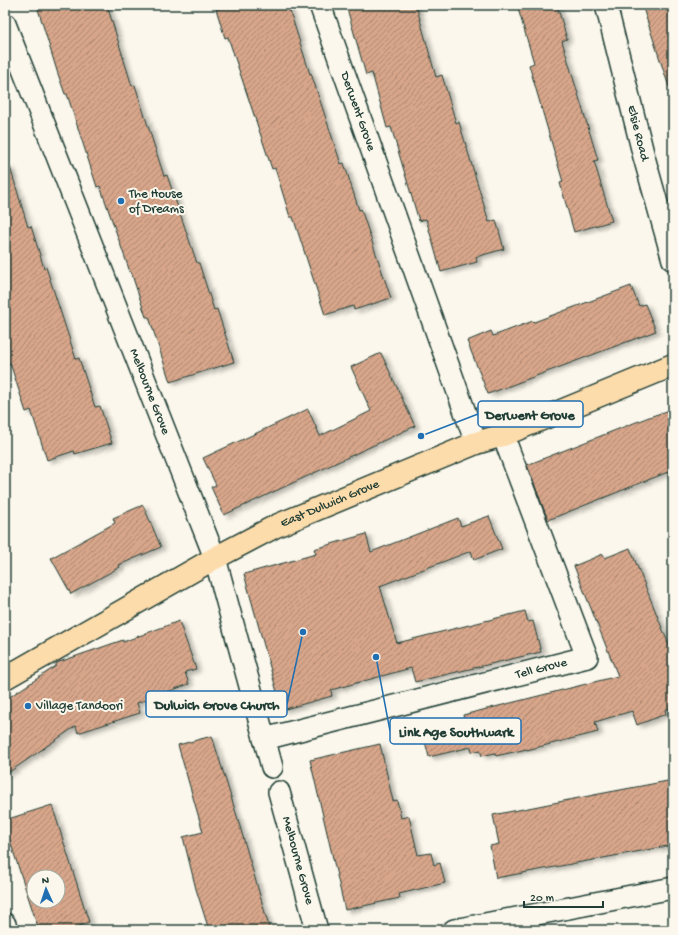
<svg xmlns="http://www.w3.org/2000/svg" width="678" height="935" font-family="'Gochi Hand',sans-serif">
<defs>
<pattern id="building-hatch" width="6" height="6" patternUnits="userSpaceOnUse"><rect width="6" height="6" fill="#d7a58a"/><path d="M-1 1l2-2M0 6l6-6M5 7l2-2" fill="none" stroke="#ae8872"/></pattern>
<filter id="shadow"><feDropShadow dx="4.5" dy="2.5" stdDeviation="2" flood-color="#0004"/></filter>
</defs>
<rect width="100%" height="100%" fill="#fbf7ec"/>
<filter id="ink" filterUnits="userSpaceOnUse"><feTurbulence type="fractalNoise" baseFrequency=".025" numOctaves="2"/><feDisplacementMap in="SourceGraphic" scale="8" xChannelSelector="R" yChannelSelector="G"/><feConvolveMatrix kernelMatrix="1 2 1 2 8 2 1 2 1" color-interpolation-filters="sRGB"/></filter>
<g filter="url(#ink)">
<path fill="url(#building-hatch)" stroke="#1f3d34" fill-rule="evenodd" filter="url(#shadow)" d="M51 5H107L132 86 135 85 164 176 167 175 197 263H199L214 310 217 309 234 362 170 382 149 317H146L131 272H130L100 186 97 187 67 94H65L57 71 38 9Z
M229 5H288L310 74 311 73 341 164 344 163 359 210 361 209 391 298 354 310 353 306 325 315 293 217H290L275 168 272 169 228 37 225 38 220 22 216 9Z
M346 5H416L436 77 442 75 456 123 459 122 489 222 496 220 504 249 476 257 477 262 441 272 426 219 419 221 391 127 387 128 372 73 366 75Z
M517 5H557L567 39 562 41 598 160 594 161 612 221 574 232 560 183 563 182 529 65 534 63Z
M642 5H673V86L669 87Z
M10 167 28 227 31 226 44 268 46 267 76 359 79 358 95 407 100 406 112 443 75 454 74 451 47 460 31 410 26 412 10 363 5 364V168Z
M631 286 639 306 645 304 656 331 488 394 467 341 491 331 493 336 533 321 534 322Z
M381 353 415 426 224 515 211 487 216 485 203 458 308 409 320 436 371 411 351 367Z
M673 409V470L548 520 527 465 649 417Z
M143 505 161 547 119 565 120 567 71 594 51 558 115 523 113 518Z
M489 516 502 549 474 560 471 551 380 586 397 643 525 611 528 622 533 621 541 652 415 682 411 668 331 690 332 696 282 710 244 574 316 554 314 549 366 534 371 552 458 518 461 526Z
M630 548 673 655V707L665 710 666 714 637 725 632 711 595 722 598 732 527 750V749L496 756 495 753 482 756 480 750 472 752 471 747 429 757 422 730 464 720 463 715 618 676 574 566 603 554 605 558Z
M179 621 196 669 185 672 189 684 137 703 140 713 78 733 76 726 5 775V700L56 666V664L59 662 123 640V642Z
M212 736 237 816 270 930H209L196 889 183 837 203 832 178 745Z
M380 744 393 801 397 800 401 818 409 816 418 855 431 853 434 865 440 863 445 883 399 894 400 898 345 910 310 760Z
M673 780V845L496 878 490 846 499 844 493 815 599 794Z
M52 805 89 922 79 926 80 930H39L5 826V820ZM34 877H58V901H34Z"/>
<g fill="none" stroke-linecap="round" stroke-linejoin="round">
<g stroke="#1f3d34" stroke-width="24">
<g id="minor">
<path id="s1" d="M320 5 476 443"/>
<path id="s2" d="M606 5 644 157 673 260"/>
<path id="s3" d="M5 24 215 558 272 767"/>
<path id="s4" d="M264 739 587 657 503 435"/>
<path id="s5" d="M279 792 317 930"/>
<path d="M5 924 6 930"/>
<path d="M454 930 673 888"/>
</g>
</g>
<g stroke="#1f3d34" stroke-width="25">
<g id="primary">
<path id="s6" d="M5 678 215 558 276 526 476 443 503 435 673 365"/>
</g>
</g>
<use href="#minor" stroke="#fbf7ec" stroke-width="21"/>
<use href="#primary" stroke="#fddcac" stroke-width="22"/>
</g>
</g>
<g fill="#1f6fb2" stroke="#fbf7ec" stroke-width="1.5">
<circle cx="121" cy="201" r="4"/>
<circle cx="28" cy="706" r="4"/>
</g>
<g text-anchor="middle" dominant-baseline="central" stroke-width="4" stroke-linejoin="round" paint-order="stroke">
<g font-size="13" fill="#1f3d34" stroke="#fbf7ec">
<text stroke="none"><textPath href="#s1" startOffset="113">Derwent Grove</textPath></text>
<text stroke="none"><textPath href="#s2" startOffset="132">Elsie Road</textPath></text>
<text stroke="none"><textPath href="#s3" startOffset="395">Melbourne Grove</textPath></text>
<text stroke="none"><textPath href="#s6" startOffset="369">East Dulwich Grove</textPath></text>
<text stroke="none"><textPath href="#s4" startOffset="286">Tell Grove</textPath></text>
<text stroke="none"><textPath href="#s5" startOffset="71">Melbourne Grove</textPath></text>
</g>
<g font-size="13" fill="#1f3d34" stroke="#fbf7ec" text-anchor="start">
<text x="129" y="194">The House<tspan x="129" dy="15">of Dreams</tspan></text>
<text x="36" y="706">Village Tandoori</text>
</g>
</g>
<path fill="none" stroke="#1f6fb2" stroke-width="1.5" d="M421 436L478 414M303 632L287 704M376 657L390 731"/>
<g fill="#1f6fb2" stroke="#fbf7ec" stroke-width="1.5">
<circle cx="421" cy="436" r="4"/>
<circle cx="303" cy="632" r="4"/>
<circle cx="376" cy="657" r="4"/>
</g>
<g fill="#fbf7ec" stroke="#1f6fb2" stroke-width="1.5">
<rect x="478" y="401" width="105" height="26" rx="4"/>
<rect x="146" y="691" width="141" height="26" rx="4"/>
<rect x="390" y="718" width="131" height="26" rx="4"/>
</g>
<g font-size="14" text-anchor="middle" font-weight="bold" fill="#1f3d34">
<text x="530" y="419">Derwent Grove</text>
<text x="217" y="709">Dulwich Grove Church</text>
<text x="456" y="736">Link Age Southwark</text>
</g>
<rect width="678" height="935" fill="none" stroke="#fbf7ec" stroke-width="20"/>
<rect x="10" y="10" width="658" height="915" fill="none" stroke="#1f3d34" stroke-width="1.5" filter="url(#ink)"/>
<g transform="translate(46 889) rotate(357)"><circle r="19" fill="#fbf7ec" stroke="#a3ada2"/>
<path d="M0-3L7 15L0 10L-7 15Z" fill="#1f6fb2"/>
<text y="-6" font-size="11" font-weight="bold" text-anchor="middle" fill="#1f3d34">N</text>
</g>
<path d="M524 901v6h79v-6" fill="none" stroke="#1f3d34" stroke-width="2"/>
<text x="530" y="901" font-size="12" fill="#1f3d34" stroke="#fbf7ec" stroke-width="3" paint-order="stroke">20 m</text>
</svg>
